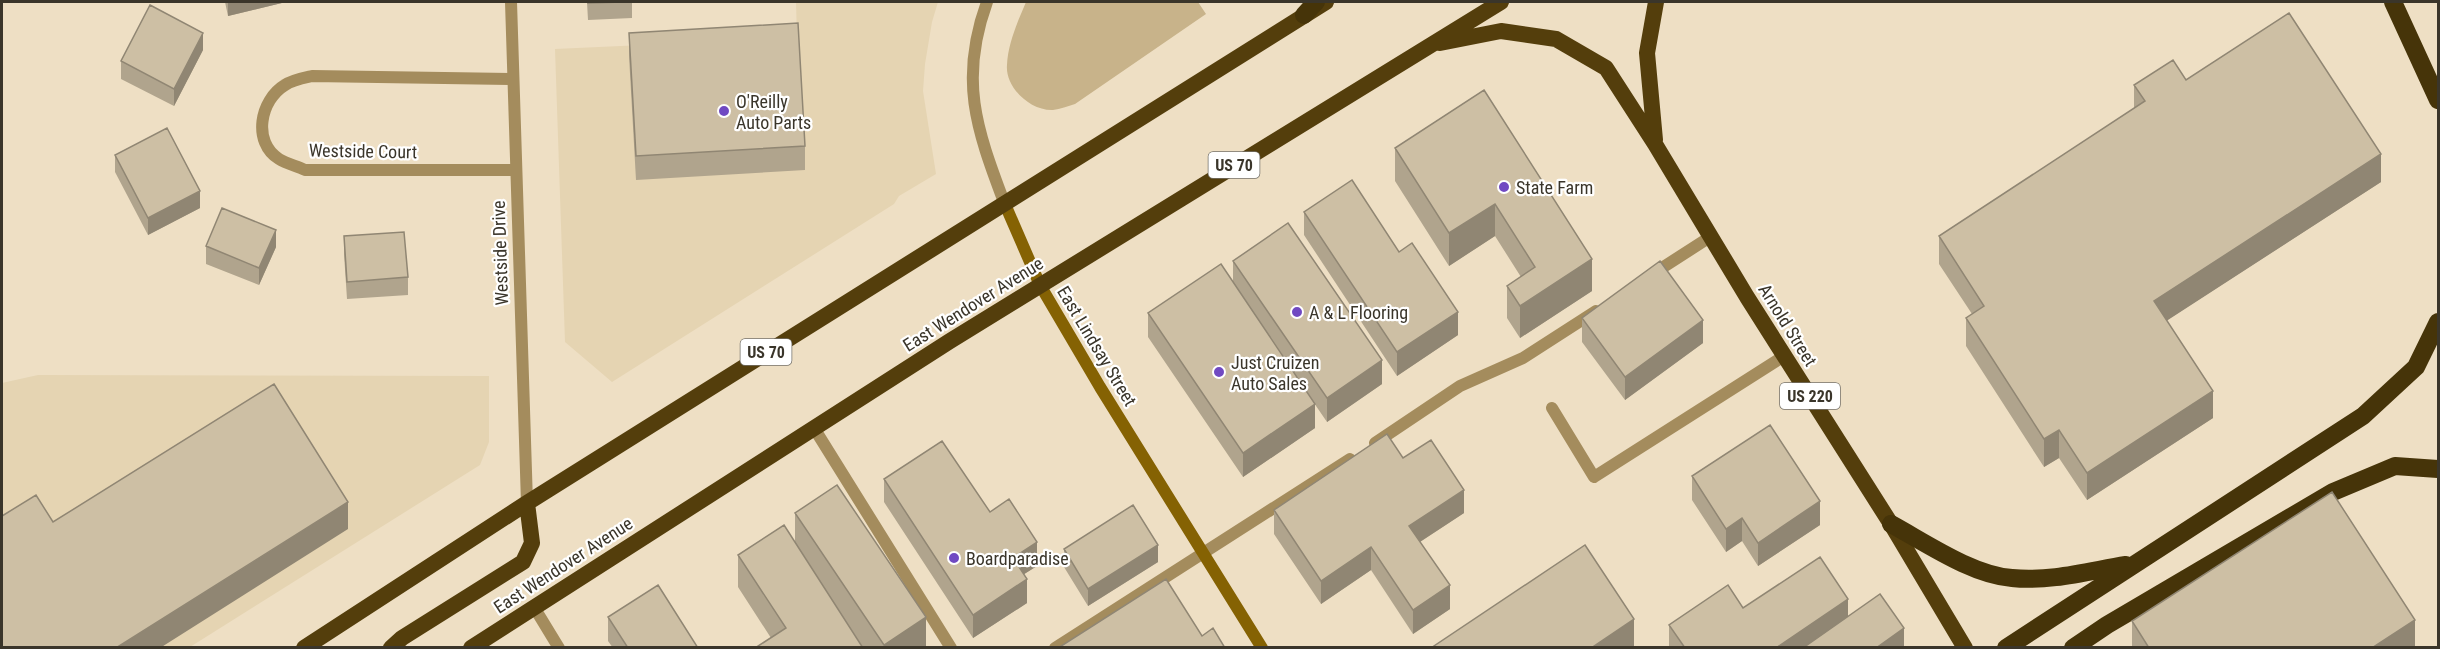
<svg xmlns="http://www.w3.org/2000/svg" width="2440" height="649" font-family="'Roboto Condensed',sans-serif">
<rect width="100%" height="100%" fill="#eedfc4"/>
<path fill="#e5d4b2" d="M796 2H938L932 22 925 64 923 91 936 174 899 196 894 204 612 382 565 342 555 49 797 38Z
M38 375 489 376V442L480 465 190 647 2 648V383Z"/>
<path fill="#c8b38a" d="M1026 2H1198L1206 14 1075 104C1068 106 1060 109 1053 110 1030 111 1005 87 1007 65 1008 43 1018 21 1026 2Z"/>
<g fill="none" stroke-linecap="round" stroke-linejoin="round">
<path stroke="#a48c5d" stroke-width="12" d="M1651 275 1710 237
M1552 408 1594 477 1784 356
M814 428 951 648
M1375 443 1460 386 1523 358 1596 311
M1055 648 1350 459"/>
<path stroke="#a48c5d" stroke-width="12" d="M511 2 527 503
M987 2C959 79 976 128 1004 202
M513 79 312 76C303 78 292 80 285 85 260 100 252 142 279 159 287 164 297 166 305 170H515
M534 607 559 648"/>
<path stroke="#856203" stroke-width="12" d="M1004 202 1040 285 1100 387 1262 648"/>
<path stroke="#543e0c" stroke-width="16" d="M1440 43 1501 31 1556 39 1606 68 1655 144 1747 297 1891 524 1965 648
M1655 140 1647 53 1656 2
M304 648 527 503 1326 2
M391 648 402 638 523 562 532 543 527 503
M471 648 950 341 1501 2"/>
<path stroke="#463409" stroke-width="18" d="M2393 2 2438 100
M1304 15 1316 2
M1891 524C1926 543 1972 575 2012 578 2050 582 2089 571 2126 565
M2006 648 2363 416 2416 367 2438 322
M2073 648 2107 625 2333 492 2395 466 2438 469"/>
</g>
<path fill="#b0a48d" d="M225 2H286L228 16Z
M587 2H632V18L588 20Z
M629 33 805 146V170L636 180 629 56Z
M203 50 174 106 121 79V61Z
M2186 80 2381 182 2167 320 2213 418 2087 500 2059 458 2044 467 1966 346V318L1972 314 1939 264V236L2134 109V85Z
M1484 90 1592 291 1520 338 1507 318V286L1521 277 1495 236 1449 266 1395 181V148Z
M115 155 200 208 148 235 115 172Z
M1304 212 1399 252 1458 335 1397 376 1304 235Z
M344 236 408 277V295L347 299 344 254Z
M206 246 276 247 259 285 206 264Z
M1233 261 1382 384 1327 422 1314 403 1315 428 1243 477 1148 337V313L1233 283Z
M1582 318 1703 343 1625 400 1582 342Z
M1403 458 1464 513 1420 542 1450 609 1413 634 1371 570 1321 604 1274 534V510Z
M1692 476 1820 525 1758 566 1742 541 1726 552 1692 500Z
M884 479 990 512 1037 566 1024 574 1027 603 973 638 884 502Z
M795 513 926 648H863L851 629 771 638 738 587V555L795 542Z
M1064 549 1158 562 1088 606 1064 567Z
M1743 608 1848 617 1904 648H1669V625Z
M608 617 698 648H613L608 641Z
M2132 621 2415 648H2132Z"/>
<path fill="#908673" d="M228 2H286L228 16Z
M203 33V50L174 106V89Z
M2381 154V182L2154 329V301Z
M200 191V208L148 235V218Z
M1495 204V236L1449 266V233Z
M276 230V247L259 285V268Z
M1592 259V291L1520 338V306Z
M1458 312V335L1397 376V352Z
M1703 320V343L1625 400V377Z
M1382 360V384L1327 422V398Z
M2213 391V418L2087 500V473Z
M1315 404V428L1243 477V453Z
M2059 430V458L2044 467V439Z
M1464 490V513L1409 549V526Z
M1820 501V525L1758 566V543Z
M348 502V529L160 648H116Z
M1742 518V541L1726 552V529Z
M1037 542V566L1013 581V558Z
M1158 545V562L1088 606V589Z
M1371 547V570L1321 604V581Z
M1027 579V603L973 638V615Z
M1450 585V609L1413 634V610Z
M1848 599V623L1811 648H1776Z
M926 617V648H884V645Z
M1634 619V647L1633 648H1591Z
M2415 620V648H2372Z
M1904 628V648H1876Z"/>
<path fill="#cdbfa4" stroke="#908673" stroke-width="1.5" d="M588 2H624L588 3Z
M150 5 203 33 174 89 121 61Z
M2289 13 2381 154 2154 301 2213 391 2087 473 2059 430 2044 439 1966 318 1984 306 1939 236 2145 101 2134 85 2173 60 2186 80Z
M798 23 805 146 636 156 629 33Z
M1484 90 1592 259 1520 306 1507 286 1535 267 1495 204 1449 233 1395 148Z
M167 128 200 191 148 218 115 155Z
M1352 180 1399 252 1412 243 1458 312 1397 352 1304 212Z
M222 208 276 230 259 268 206 246Z
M1288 223 1382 360 1327 398 1233 261Z
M404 232 408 277 347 282 344 236Z
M1660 261 1703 320 1625 377 1582 318Z
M1221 264 1315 404 1243 453 1148 313Z
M274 384 348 502 116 648H2V516L36 495 53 522Z
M1770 425 1820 501 1758 543 1742 518 1726 529 1692 476Z
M1387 434 1403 458 1431 440 1464 490 1409 526 1450 585 1413 610 1371 547 1321 581 1274 510Z
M942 441 990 512 1009 499 1037 542 1013 558 1027 579 973 615 884 479Z
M837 485 926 617 884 645 795 513Z
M2332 492 2415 620 2372 648H2149L2132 621Z
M1133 505 1158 545 1088 589 1064 549Z
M784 525 863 648H755L786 628 738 555Z
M1585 545 1634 619 1591 648H1431Z
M1820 557 1848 599 1776 648H1685L1669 625 1728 585 1743 608Z
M1166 579 1202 636 1213 628 1225 648H1058Z
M658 585 698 648H628L608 617Z
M1880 594 1904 628 1876 648H1803Z"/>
<g fill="#7049c2" stroke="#fff" stroke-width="2">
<circle cx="724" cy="111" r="6"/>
<circle cx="1504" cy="187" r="6"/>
<circle cx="1297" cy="312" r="6"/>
<circle cx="1219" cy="372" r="6"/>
<circle cx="954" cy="558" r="6"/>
</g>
<g text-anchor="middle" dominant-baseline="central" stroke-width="4.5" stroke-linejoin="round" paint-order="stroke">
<g fill="#fff" stroke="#75726a" stroke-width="1.5">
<rect x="1208.5" y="152" width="51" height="26" rx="4.5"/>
<rect x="740.5" y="339" width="51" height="26" rx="4.5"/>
<rect x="1780" y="383" width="60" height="26" rx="4.5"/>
</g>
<g font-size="16" font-weight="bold" fill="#3a352a">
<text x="1234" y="165">US 70</text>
<text x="766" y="352">US 70</text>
<text x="1810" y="396">US 220</text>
</g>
<g font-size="18" fill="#3a352a" stroke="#fff" text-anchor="start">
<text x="736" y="101">O'Reilly<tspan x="736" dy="21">Auto Parts</tspan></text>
<text x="1516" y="187">State Farm</text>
<text x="1309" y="312">A &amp; L Flooring</text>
<text x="1231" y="362">Just Cruizen<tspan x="1231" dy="21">Auto Sales</tspan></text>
<text x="966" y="558">Boardparadise</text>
</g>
<g font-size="18" fill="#3a352a" stroke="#fff">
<text transform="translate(363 151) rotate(1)">Westside Court</text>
<text transform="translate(500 253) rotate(-92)">Westside Drive</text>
<text transform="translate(973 304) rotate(-32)">East Wendover Avenue</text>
<text transform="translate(1788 325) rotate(58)">Arnold Street</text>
<text transform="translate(1097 346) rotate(59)">East Lindsay Street</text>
<text transform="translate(563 565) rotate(-33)">East Wendover Avenue</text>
</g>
</g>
<rect width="2440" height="649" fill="none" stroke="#3a352a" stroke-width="6"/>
</svg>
